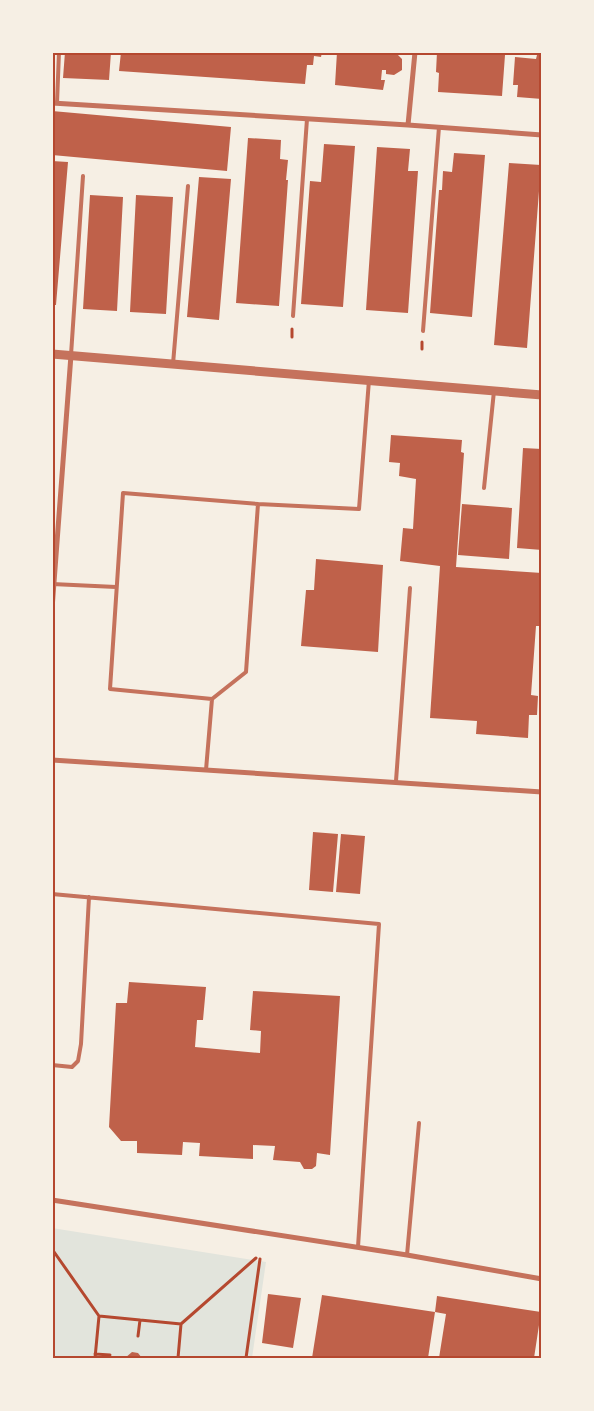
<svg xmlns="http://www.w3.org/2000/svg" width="594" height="1411" font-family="'Roboto Condensed',sans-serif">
<rect width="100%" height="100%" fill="#f6efe4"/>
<path fill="#e2e4dc" d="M52 1228 266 1262 252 1358H53Z"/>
<path fill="#bf614a" d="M65 52H111L109 80 63 78Z
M121 52H322L321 57 314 56 313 65H307L305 84 119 71Z
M337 52H395L402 59V70L394 75 386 74V70H382L381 80H385L383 90 335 85Z
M437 52H491L505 55 502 96 438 92 439 73 436 72Z
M537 55H542V99L517 97 518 85H513L515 57 536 59Z
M52 111 231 127 227 171 52 155Z
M248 138 281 140 280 159 288 160 286 180H288L279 306 236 303Z
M324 144 355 146 343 307 301 304 310 181 321 182Z
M377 147 410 149 408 171H418L408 313 366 310Z
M454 153 485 155 472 317 430 313 439 190H442L443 171 452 172Z
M52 161 68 162 56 305H52Z
M509 163 541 165 527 348 494 345Z
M199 177 231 179 219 320 187 317Z
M90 195 123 197 117 311 83 309Z
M136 195 173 197 166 314 130 312Z
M391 435 462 440 461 452 464 453 456 567 542 573V626H536L531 695 538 696 537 715H529L528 738 476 734 477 721 430 718 440 566 400 561 403 528 413 529 416 479 399 476 400 463 389 462Z
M523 448 542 449V550L517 548Z
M462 504 512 508 509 559 458 555Z
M316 559 383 565 378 652 301 646 306 590H314Z
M313 832 338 834 333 892 309 890Z
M341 834 365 836 360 894 336 892Z
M129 982 206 987 203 1020H197L195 1047 260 1053 261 1031 250 1030 253 991 340 996 330 1155 317 1153 316 1166 312 1169H304L300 1162 273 1160 275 1146 253 1145V1159L199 1156 200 1143 183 1142 182 1155 137 1153V1141H121L109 1127 116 1003H127Z
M268 1294 301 1298 293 1348 262 1343Z
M322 1295 435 1312 428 1358H312Z
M437 1296 541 1312 534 1358H439L446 1314 435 1312Z
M132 1352 138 1353 142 1358H125Z"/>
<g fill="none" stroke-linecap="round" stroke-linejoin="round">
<path stroke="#b5482f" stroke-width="3" d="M292 337V329
M422 349V342
M52 1249 99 1316
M138 1336 140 1320
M95 1354 110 1355
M95 1358 99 1316 181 1324
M178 1358 181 1324 256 1258
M246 1358 260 1259"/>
<path stroke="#c5725c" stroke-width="4" d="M57 103 59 52
M293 316 307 119
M423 331 439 127
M71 355 83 176
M173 364 188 186
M484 488 494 391
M52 584 116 587
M212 699 110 689 123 493 258 504
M206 770 212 699 246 672 258 504 359 509 369 380
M396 781 410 588
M52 894 379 924 358 1247
M52 1065 72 1067 78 1061 81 1044 89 897
M407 1255 419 1123"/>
<path stroke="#c5725c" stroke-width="5" d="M52 103 408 125 542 135
M408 125 415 52
M52 609 71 355
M52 760 542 792
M52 1200 407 1255 542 1279"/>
<path stroke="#c5725c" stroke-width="9" d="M52 354 542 395"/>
</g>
<rect width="594" height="1411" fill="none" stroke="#f6efe4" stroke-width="108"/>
<rect x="54" y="54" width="486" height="1303" fill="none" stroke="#b5482f" stroke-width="2"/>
</svg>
